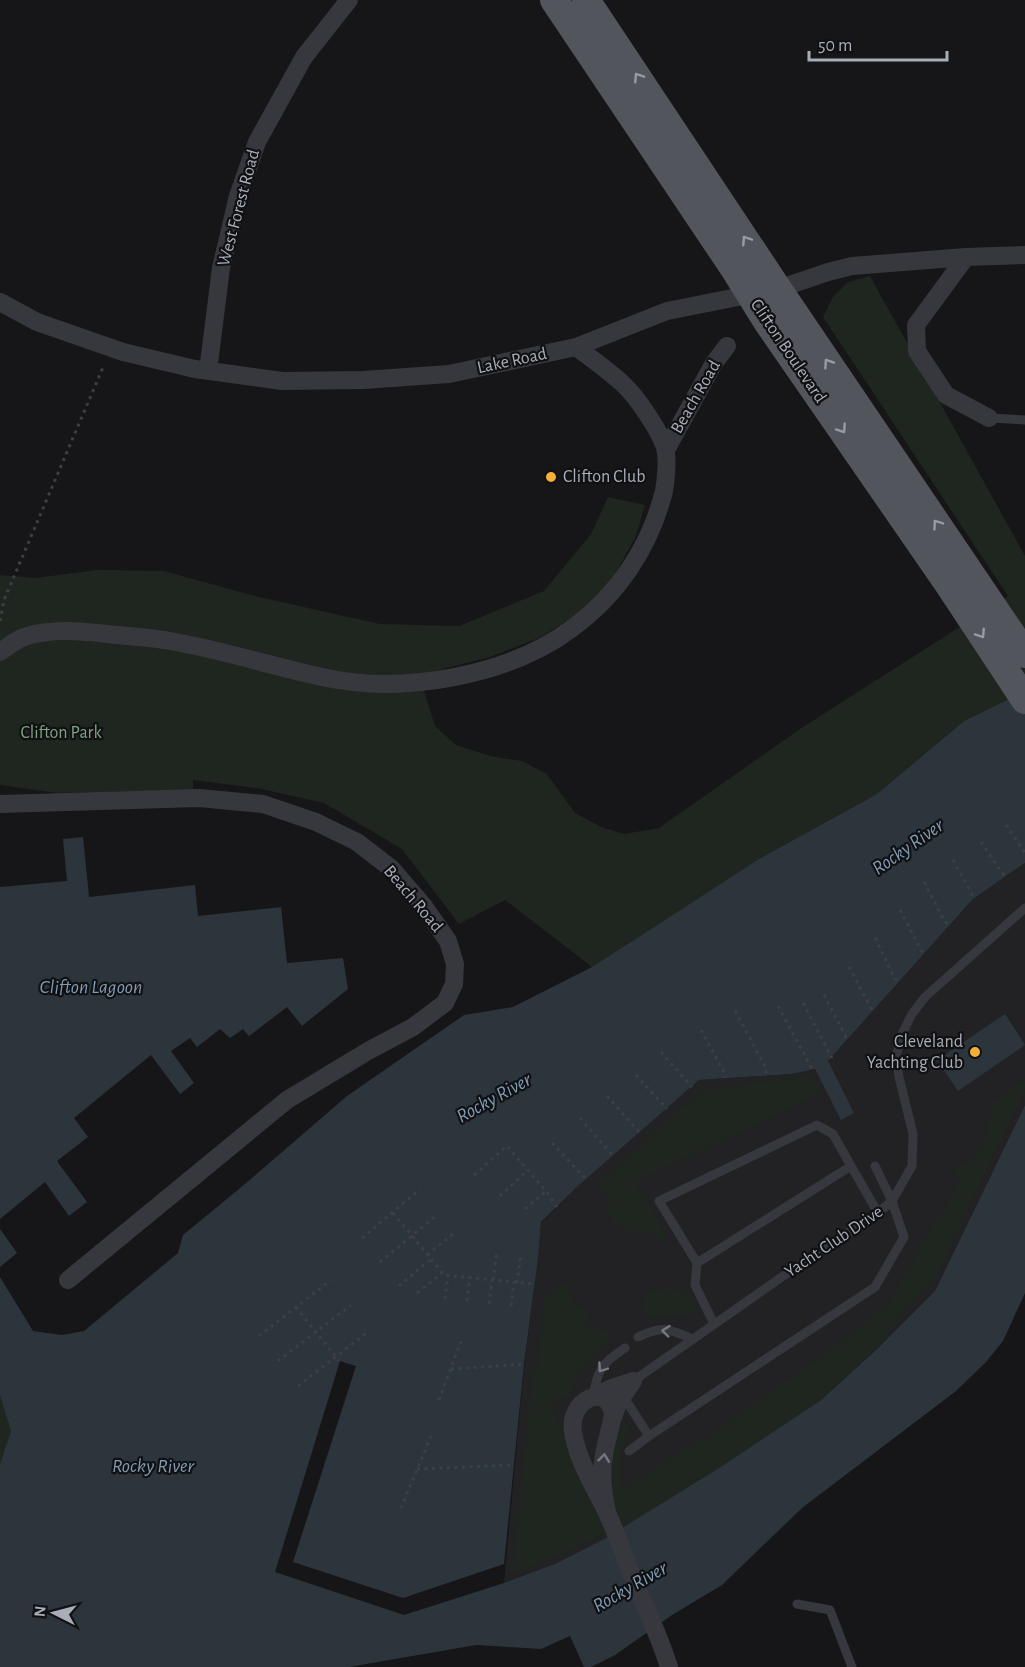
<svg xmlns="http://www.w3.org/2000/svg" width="1025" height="1667" font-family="'Alegreya Sans',sans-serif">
<rect width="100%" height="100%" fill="#161618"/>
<path fill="#222225" d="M1025 863V1105L935 1291 879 1347 719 1468 606 1539 557 1563 504 1583 524 1367 538 1259 541 1223 577 1187 699 1080 792 1074 815 1069 841 1119 854 1113 827 1062 973 899Z"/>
<path fill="#1e261f" d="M870 276 1025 556V691L964 721 877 794 759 859 592 967 505 900 459 924 402 849 324 803 257 788 193 780V790L57 793 0 785V575L35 578 97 570 164 571 259 597 380 624 459 626 544 591 591 534 608 497 645 505 636 536 612 580 578 614 539 638 490 657 419 675 435 726 456 745 490 756 522 761 547 774 575 813 601 827 624 834 659 828 800 729 1008 596 823 317 833 297 848 282Z
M812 1076 821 1093 634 1182 660 1223 669 1243 662 1240 660 1237 642 1231 635 1234 613 1223V1218L606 1214 610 1202 598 1184 702 1090Z
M1025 1080V1090L932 1284 886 1332 889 1337 821 1400 719 1468 622 1528 610 1496 609 1453 619 1427 625 1424 629 1425 630 1429C619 1447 616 1469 623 1488L727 1423 832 1349 889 1304 932 1226 951 1199 961 1179 954 1171 979 1152 987 1133 992 1102Z
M573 1279V1282L570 1284 572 1304 587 1311 588 1325 600 1330 602 1329 612 1335 613 1337C593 1353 577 1370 569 1396L550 1403 605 1533 571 1550 512 1574 533 1373 538 1368 544 1298 552 1295 556 1287Z
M671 1289C686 1291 694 1295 697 1312L685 1317 674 1315 650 1317 643 1313V1301L645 1300 644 1293Z
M0 1396 11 1431 0 1464Z"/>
<path fill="#2c353c" d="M1025 691V863L973 899 828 1061 854 1113 841 1120 815 1069 792 1074 699 1080 577 1187 541 1222 538 1259 524 1364 504 1564 403 1598 293 1562 356 1366 340 1361 275 1572 404 1615 504 1583 557 1563 606 1538 719 1468 821 1400 879 1347 935 1291 1025 1105V1293L1003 1341 986 1362 956 1391 802 1508 722 1585 672 1615 615 1655 591 1667H584L570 1636 541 1649 476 1645 349 1667H0V1464L11 1431 0 1396V1277L33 1331 62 1335 84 1331 178 1253 183 1235 245 1184 347 1096 464 1015 513 1007 592 967 759 859 877 794 964 721Z
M83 837 89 897 195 885 198 916 281 907 287 963 343 958 348 989 302 1026 287 1007 249 1036 243 1029 230 1038 220 1029 197 1047 190 1038 171 1051 194 1083 180 1094 151 1055 74 1118 88 1137 57 1161 87 1202 69 1216 45 1182 0 1219V887L67 881 63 839Z
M1005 1014 1025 1045 958 1091 937 1060Z
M0 1229 17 1253 0 1267Z"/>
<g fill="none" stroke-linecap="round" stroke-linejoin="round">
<path stroke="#3d3f44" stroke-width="3" stroke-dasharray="3 4.5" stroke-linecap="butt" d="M0 621 4 600 104 365
M1006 825 1025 853
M981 842 1005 877
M953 860 974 898
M924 882 945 922 949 924
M900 910 921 950 924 953
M875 938 895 979 899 981
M849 967 872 1010
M824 995 847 1039
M803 1003 832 1058
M778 1006 812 1069
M735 1011 766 1068V1076
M701 1030 725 1074V1078
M661 1052 692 1087
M636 1075 667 1109
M607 1096 640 1133
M580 1118 613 1156
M552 1143 586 1179
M474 1175 507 1146 546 1191 557 1207
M500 1196 528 1170
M525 1209 546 1191
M393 1213 444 1275 535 1284
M362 1238 420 1189
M427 1255 453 1234
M380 1262 437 1215
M493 1280 497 1251
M517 1283 521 1254
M399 1286 431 1259
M417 1293 442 1273
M445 1299 448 1275
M467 1301 470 1278
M489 1304 492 1280
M511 1306 514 1282
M296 1307 339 1361
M259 1336 331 1280
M278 1361 351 1305
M451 1369 524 1364
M298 1386 369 1331
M439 1400 461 1341
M417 1469 514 1465
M401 1508 431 1436"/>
<path stroke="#37383d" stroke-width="9" d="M989 418 1025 420
M697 1263 659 1201 817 1125 833 1134 851 1166
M714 1324 695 1285 697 1263 851 1166 878 1213
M638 1337C664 1325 668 1329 693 1339
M633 1381 799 1265 878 1213 892 1201 912 1166 913 1134 899 1077 896 1057 901 1036 912 1014 925 997 1025 908
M623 1396 649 1436 629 1451
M593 1397C597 1370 602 1363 625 1348
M649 1436 875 1287 904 1237 892 1201 875 1166
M797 1604 830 1610 852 1667"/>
<path stroke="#37383d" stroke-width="18" d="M966 257 916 325 917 351 946 395 989 418
M0 302 37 322 123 352 195 369 282 381 363 380 449 374 576 347 667 311 778 289 828 272 852 266 966 257 1025 255
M208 371 221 268 238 196 257 142 304 57 349 0
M666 450 714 363 727 346
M0 652C7 647 16 640 24 637 55 627 87 632 118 635 135 637 153 638 170 641 223 650 274 667 327 678 403 694 508 676 571 629 618 595 650 547 664 491 666 480 668 459 665 448 660 431 637 397 624 385 609 371 592 359 576 347
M0 804 199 798 263 804 316 822 357 842 392 869 423 905 448 941 455 964 454 984 445 1003 413 1027 368 1051 287 1100 68 1280
M593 1397 612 1388 633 1381 618 1403 612 1420
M608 1516C603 1496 600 1476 604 1455 606 1441 611 1428 613 1414 607 1381 568 1400 573 1432 578 1463 596 1489 609 1517 619 1541 628 1566 638 1590 649 1615 661 1641 669 1667"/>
<path stroke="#53555c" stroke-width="28" d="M554 0 735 270 768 323 949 585 1025 700
M586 0 778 289 1025 654"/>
</g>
<defs><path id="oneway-chevron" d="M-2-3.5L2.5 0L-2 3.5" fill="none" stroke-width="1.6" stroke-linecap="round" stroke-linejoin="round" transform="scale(1.5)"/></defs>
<g stroke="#979ba6">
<use href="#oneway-chevron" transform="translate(638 77) rotate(-123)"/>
<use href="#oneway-chevron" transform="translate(746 240) rotate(-123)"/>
<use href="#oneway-chevron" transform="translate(828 363) rotate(-124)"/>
<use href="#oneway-chevron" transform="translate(842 429) rotate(56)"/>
<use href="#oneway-chevron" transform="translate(937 524) rotate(-125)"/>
<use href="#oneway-chevron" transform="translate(981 634) rotate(57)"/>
</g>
<g stroke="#757881">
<use href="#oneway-chevron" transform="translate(666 1331) rotate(-174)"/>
<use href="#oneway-chevron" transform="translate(602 1368) rotate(125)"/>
<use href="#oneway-chevron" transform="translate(604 1458) rotate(-83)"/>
</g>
<g fill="#f2b134" stroke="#111113" stroke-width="2">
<circle cx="551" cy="477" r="6"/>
<circle cx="975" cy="1052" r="6"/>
</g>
<g text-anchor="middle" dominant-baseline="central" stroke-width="4.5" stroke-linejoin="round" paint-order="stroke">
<g font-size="18" fill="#a8adb8" stroke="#111113">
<text transform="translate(239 208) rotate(-75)">West Forest Road</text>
<text transform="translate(788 351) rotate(56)">Clifton Boulevard</text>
<text transform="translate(512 361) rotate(-12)">Lake Road</text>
<text transform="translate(696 397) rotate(-60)">Beach Road</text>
<text transform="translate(413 899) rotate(50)">Beach Road</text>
<text transform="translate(834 1242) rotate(-34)">Yacht Club Drive</text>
</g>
<g font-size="18" fill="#a8adb8" stroke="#111113" text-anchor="start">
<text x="563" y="477">Clifton Club</text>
<text x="963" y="1042" text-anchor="end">Cleveland<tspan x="963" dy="21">Yachting Club</tspan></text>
</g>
<g font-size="18" fill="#7fa381" stroke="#111113">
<text x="61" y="733">Clifton Park</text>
</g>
<g font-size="20" font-style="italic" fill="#7f9bb3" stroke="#111113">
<text transform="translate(908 847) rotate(-35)">Rocky River</text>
<text x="91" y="987">Clifton Lagoon</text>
<text transform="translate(494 1098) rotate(-29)">Rocky River</text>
<text x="153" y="1466">Rocky River</text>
<text transform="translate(630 1587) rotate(-30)">Rocky River</text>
</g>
</g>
<g transform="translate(54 1613) rotate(276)" stroke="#111113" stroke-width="4.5" paint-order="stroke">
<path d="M0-4.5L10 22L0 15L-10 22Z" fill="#a8adb8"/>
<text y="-9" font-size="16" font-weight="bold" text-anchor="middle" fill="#a8adb8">N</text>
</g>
<path d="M809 51v9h138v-9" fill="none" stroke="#a8adb8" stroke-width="3"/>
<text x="818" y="51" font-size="18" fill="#a8adb8" stroke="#111113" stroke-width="4.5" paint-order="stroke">50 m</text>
</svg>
